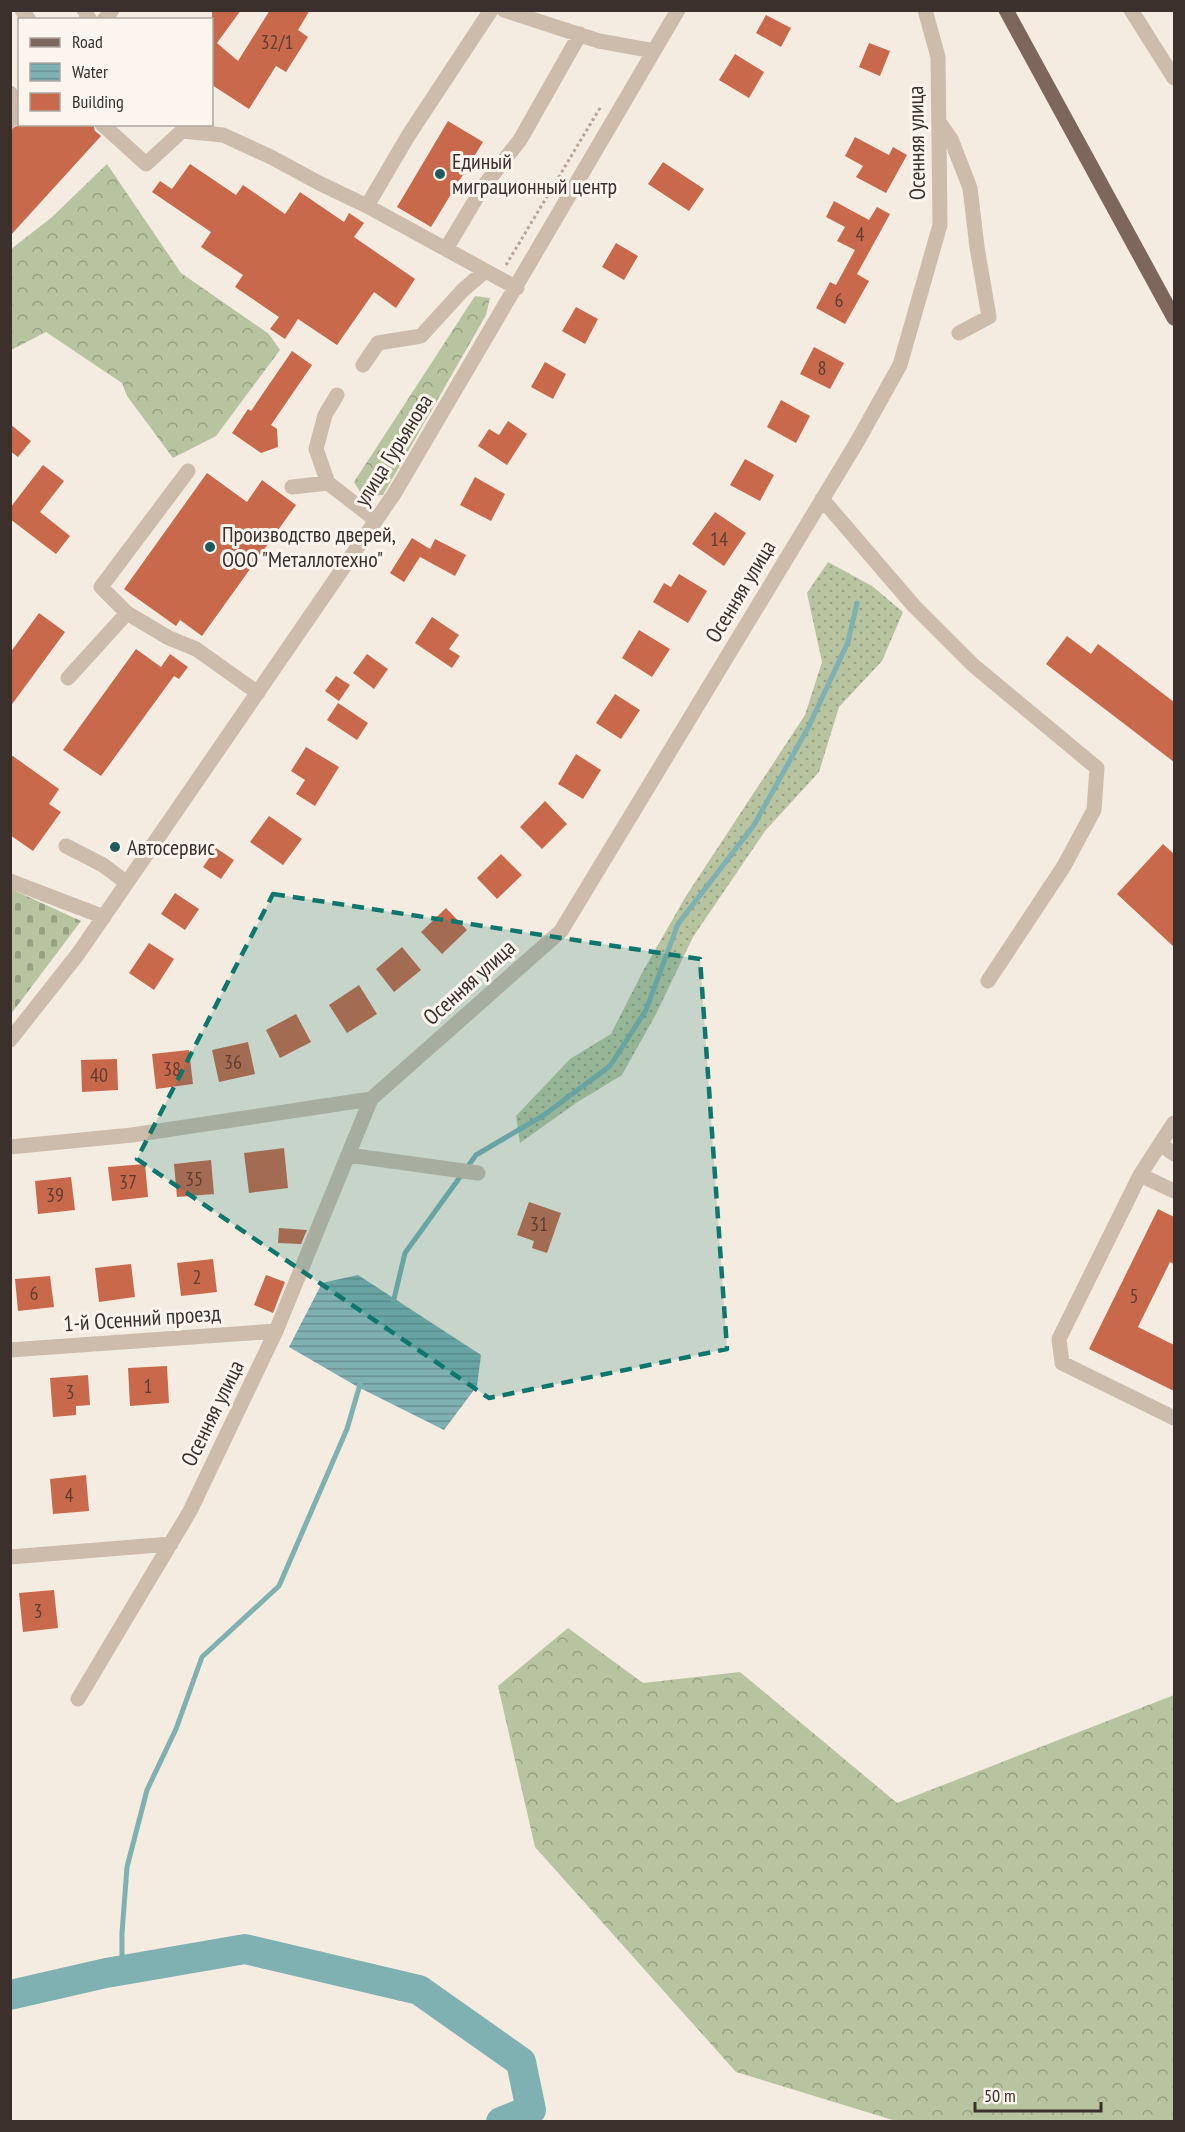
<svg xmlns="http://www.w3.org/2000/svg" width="1185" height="2132" font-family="'PT Sans Narrow',sans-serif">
<defs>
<pattern id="grass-dots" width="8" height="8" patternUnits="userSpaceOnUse" patternTransform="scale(1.5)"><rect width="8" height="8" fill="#b8c4a0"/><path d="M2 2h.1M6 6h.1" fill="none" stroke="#97a083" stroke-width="1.8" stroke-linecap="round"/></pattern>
<pattern id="forest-crowns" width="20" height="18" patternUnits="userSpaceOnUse" patternTransform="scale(1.5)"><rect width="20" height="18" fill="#b8c4a0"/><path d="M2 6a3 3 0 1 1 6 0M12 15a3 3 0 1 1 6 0" fill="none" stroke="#97a083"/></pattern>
<pattern id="cemetery-stones" width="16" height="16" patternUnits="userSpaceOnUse" patternTransform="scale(1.5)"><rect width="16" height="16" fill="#b8c4a0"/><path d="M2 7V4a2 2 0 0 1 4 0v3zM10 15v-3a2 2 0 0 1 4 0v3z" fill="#97a083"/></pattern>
<pattern id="water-rules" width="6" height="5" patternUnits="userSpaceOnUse" patternTransform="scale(1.5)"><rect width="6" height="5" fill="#7fb0b2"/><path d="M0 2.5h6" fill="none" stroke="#699091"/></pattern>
</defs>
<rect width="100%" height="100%" fill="#f4ebe1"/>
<path fill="url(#grass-dots)" d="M828 562 872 586 903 612 882 661 839 707 819 772 765 831 693 937 656 1014 622 1075 576 1103 520 1143 516 1116 570 1059 611 1034 643 971 686 896 805 715 822 662 807 593Z"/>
<path fill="url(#forest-crowns)" d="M107 164 181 273 269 334 280 350 216 436 173 458 127 396 122 383 46 332 11 350V249L51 218Z
M475 296 490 298 486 315 383 495 363 497 354 482Z
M568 1628 643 1683 740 1672 897 1803 1174 1695V2121H896L736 2072 535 1847 498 1686Z"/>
<path fill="url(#cemetery-stones)" d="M11 889 81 921 11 1014Z"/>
<path fill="url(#water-rules)" d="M358 1275 481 1355 477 1386 444 1430 358 1387 289 1347 322 1283Z"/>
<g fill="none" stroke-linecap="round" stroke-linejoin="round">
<path stroke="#7fb0b2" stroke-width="5" d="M393 1303 405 1253 476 1155 544 1115 610 1066 646 1010 678 924 754 825 809 726 848 642 857 603
M122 1970V1933L127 1867 147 1790 176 1729 202 1657 279 1586 347 1429 361 1381"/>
<path stroke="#7fb0b2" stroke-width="30" d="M10 1995 106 1973 245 1949 419 1990 521 2062 531 2110 501 2122"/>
</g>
<path fill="#c8694b" d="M212 10H241L217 43 238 61 270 10H310L298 30 308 37 286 72 276 66 249 109 212 85Z
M766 15 791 28 781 47 756 33Z
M869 43 890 51 880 76 859 67Z
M735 54 764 72 749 98 719 80Z
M448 121 483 142 431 227 397 207Z
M20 124H93L95 131 101 136 10 236V130Z
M855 137 889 155 893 147 907 155 886 193 856 177 863 166 845 156Z
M663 162 704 189 689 211 648 184Z
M190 164 236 195 243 185 285 214 300 192 344 222 349 213 364 223 354 237 415 279 396 308 374 292 337 345 298 319 285 339 270 329 279 317 235 287 243 275 201 247 211 232 152 192 160 181 172 189Z
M834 201 869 220 877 207 890 214 857 274 869 281 845 324 816 308 830 282 836 285 855 250 837 241 845 227 826 217Z
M616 243 638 256 624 280 602 267Z
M576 307 598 319 585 344 562 331Z
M814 347 844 363 830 389 800 374Z
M292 351 312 365 271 425 277 429 278 447 261 453 232 433 248 409 251 411Z
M545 362 566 374 553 399 531 387Z
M781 400 810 416 796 443 767 427Z
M508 421 527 434 507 465 478 446 489 429 499 435Z
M10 424 31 441 18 457 10 451Z
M745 459 774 475 760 501 730 485Z
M43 465 64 481 40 512 70 536 56 554 10 519V508Z
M207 473 247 502 262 480 296 505 202 636 180 620 176 626 124 589Z
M475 477 505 494 491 521 460 505Z
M715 512 746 533 724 566 692 544Z
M412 538 430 549 435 539 466 555 455 576 420 557 404 582 390 573Z
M679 574 707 591 688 623 653 602 664 583 671 587Z
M39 613 65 632 10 707V653Z
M432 617 459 635 449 649 460 656 452 668 415 643Z
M639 630 670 649 652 677 622 658Z
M1067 636 1091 654 1098 644 1174 702V762L1046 664Z
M136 649 161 667 170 654 188 667 179 679 174 676 101 776 63 750Z
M367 654 388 669 374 689 353 673Z
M336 676 350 685 339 701 325 691Z
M615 694 640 710 621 739 596 723Z
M338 703 368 723 357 740 327 720Z
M306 747 339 767 315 806 296 794 305 780 291 771Z
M10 754 59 789 49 804 61 812 33 851 10 835Z
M576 754 601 770 583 799 558 784Z
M545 801 567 824 542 849 520 827Z
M269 816 302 839 283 865 250 842Z
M1163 844 1174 854V947L1117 894Z
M216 848 234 860 221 879 203 867Z
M501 854 522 875 497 899 477 878Z
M175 893 199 909 185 930 161 914Z
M446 908 467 930 442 954 421 932Z
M149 943 174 959 154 990 129 973Z
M402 947 421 970 394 992 376 969Z
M359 985 377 1014 347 1033 329 1005Z
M296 1014 311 1042 280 1058 266 1030Z
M248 1042 255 1074 219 1082 212 1050Z
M189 1050 193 1084 156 1089 152 1054Z
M117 1059 118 1090 82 1092 81 1060Z
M284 1148 288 1188 249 1193 244 1153Z
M211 1160 214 1194 177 1197 174 1164Z
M145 1164 148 1197 112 1201 108 1167Z
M71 1177 75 1210 38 1214 35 1181Z
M529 1202 561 1213 547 1253 532 1248 534 1241 517 1235Z
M1158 1209 1174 1217V1264L1170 1262 1138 1327 1174 1345V1391L1089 1349Z
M279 1228 307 1230 301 1244 278 1243Z
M213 1259 217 1292 181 1296 177 1263Z
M131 1264 135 1297 99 1302 95 1268Z
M266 1275 285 1282 273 1313 254 1305Z
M50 1276 54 1307 18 1311 15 1279Z
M167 1366 169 1403 130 1406 128 1368Z
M88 1375 90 1405 76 1406V1415L53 1417 50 1378Z
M86 1475 89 1511 53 1514 50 1479Z
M54 1590 58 1628 23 1632 19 1593Z"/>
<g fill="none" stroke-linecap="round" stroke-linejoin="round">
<path stroke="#b9a596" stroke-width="3" stroke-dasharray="3 3" stroke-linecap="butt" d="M506 265 600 108"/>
<path stroke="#cdbbac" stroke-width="15" d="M22 10 29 20
M84 10 90 20
M504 10 599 41 654 51
M1131 10 1174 78
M104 20 112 10
M10 93 20 105
M10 121 20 111
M939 122 951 139 970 188 977 247 989 317 959 333
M102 124 146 164 182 131 223 135 271 157 319 183 367 206 517 288
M367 206 408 136 491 10
M446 249 483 187 520 140 580 34
M363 365 378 343 421 336 463 290 485 271
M337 395 325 415 316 449 328 483 376 520
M292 487 328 483
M822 499 914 606 973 665 1097 768 1094 810 1064 866 988 981
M127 613 101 587 188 471
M68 678 127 613 169 638 196 649 258 693
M66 846 103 865 127 883
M10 881 104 917
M10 1040 78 954 394 494 678 10
M1174 1123 1160 1144 1174 1154
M1160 1144 1140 1175 1059 1339 1062 1363 1174 1418
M10 1147 132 1135 371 1099
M348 1155 478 1173
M1140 1175 1174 1191
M10 1350 276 1331
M10 1557 171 1544
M78 1699 190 1511 276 1331 371 1099 561 931 857 442 900 365 940 225 938 57 925 10"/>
<path stroke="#7d675c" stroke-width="15" d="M1006 10 1174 318"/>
</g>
<path fill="#0f766e" fill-opacity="0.2" stroke="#0f766e" stroke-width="4.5" stroke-dasharray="12 8" stroke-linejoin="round" d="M273 894 700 959 727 1349 489 1398 137 1159Z"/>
<g fill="#1f5a5e" stroke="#fbf5ee" stroke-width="2">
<circle cx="440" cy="174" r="6"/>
<circle cx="210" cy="547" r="6"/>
<circle cx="115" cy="847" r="6"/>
</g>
<g text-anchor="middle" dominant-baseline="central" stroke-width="6" stroke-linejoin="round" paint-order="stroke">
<g font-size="20" fill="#5e3e33">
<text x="277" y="42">32/1</text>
<text x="860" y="234">4</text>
<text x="839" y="300">6</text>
<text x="822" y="368">8</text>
<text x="719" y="539">14</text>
<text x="233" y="1062">36</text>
<text x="172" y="1069">38</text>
<text x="99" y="1075">40</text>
<text x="194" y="1179">35</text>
<text x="128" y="1182">37</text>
<text x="55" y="1195">39</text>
<text x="539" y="1224">31</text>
<text x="197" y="1277">2</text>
<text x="34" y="1293">6</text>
<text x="1134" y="1296">5</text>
<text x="148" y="1386">1</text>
<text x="70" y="1392">3</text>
<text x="69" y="1495">4</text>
<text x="38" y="1611">3</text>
</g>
<g font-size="22" fill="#3b302b" stroke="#fbf5ee">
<text transform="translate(916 143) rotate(-91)">Осенняя улица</text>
<text transform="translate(393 450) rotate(-58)">улица Гурьянова</text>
<text transform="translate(740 591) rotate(-59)">Осенняя улица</text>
<text transform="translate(469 982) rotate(-42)">Осенняя улица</text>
<text transform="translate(142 1318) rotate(-4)">1-й Осенний проезд</text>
<text transform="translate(212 1413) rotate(-64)">Осенняя улица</text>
</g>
<g font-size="22" fill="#3b302b" stroke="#fbf5ee" text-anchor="start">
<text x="452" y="161">Единый<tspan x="452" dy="25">миграционный центр</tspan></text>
<text x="222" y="534">Производство дверей,<tspan x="222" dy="25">ООО "Металлотехно"</tspan></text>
<text x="127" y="847">Автосервис</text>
</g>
</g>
<rect width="1185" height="2132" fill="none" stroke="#3b302b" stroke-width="24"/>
<rect x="18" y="18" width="195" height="108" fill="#fbf5ee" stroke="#aea6a0" stroke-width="1.5"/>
<rect x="30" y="38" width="30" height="9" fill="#7d675c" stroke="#aea6a0" stroke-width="1.5"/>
<text x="72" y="48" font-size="18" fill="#3b302b">Road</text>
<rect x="30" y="63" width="30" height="18" fill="url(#water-rules)" stroke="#aea6a0" stroke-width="1.5"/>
<text x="72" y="78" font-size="18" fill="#3b302b">Water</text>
<rect x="30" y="93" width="30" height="18" fill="#c8694b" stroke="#aea6a0" stroke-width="1.5"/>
<text x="72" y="108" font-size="18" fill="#3b302b">Building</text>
<path d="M975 2102v9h126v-9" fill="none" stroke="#3b302b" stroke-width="3"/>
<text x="984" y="2102" font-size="18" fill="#3b302b" stroke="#fbf5ee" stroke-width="4.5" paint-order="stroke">50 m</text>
</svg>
